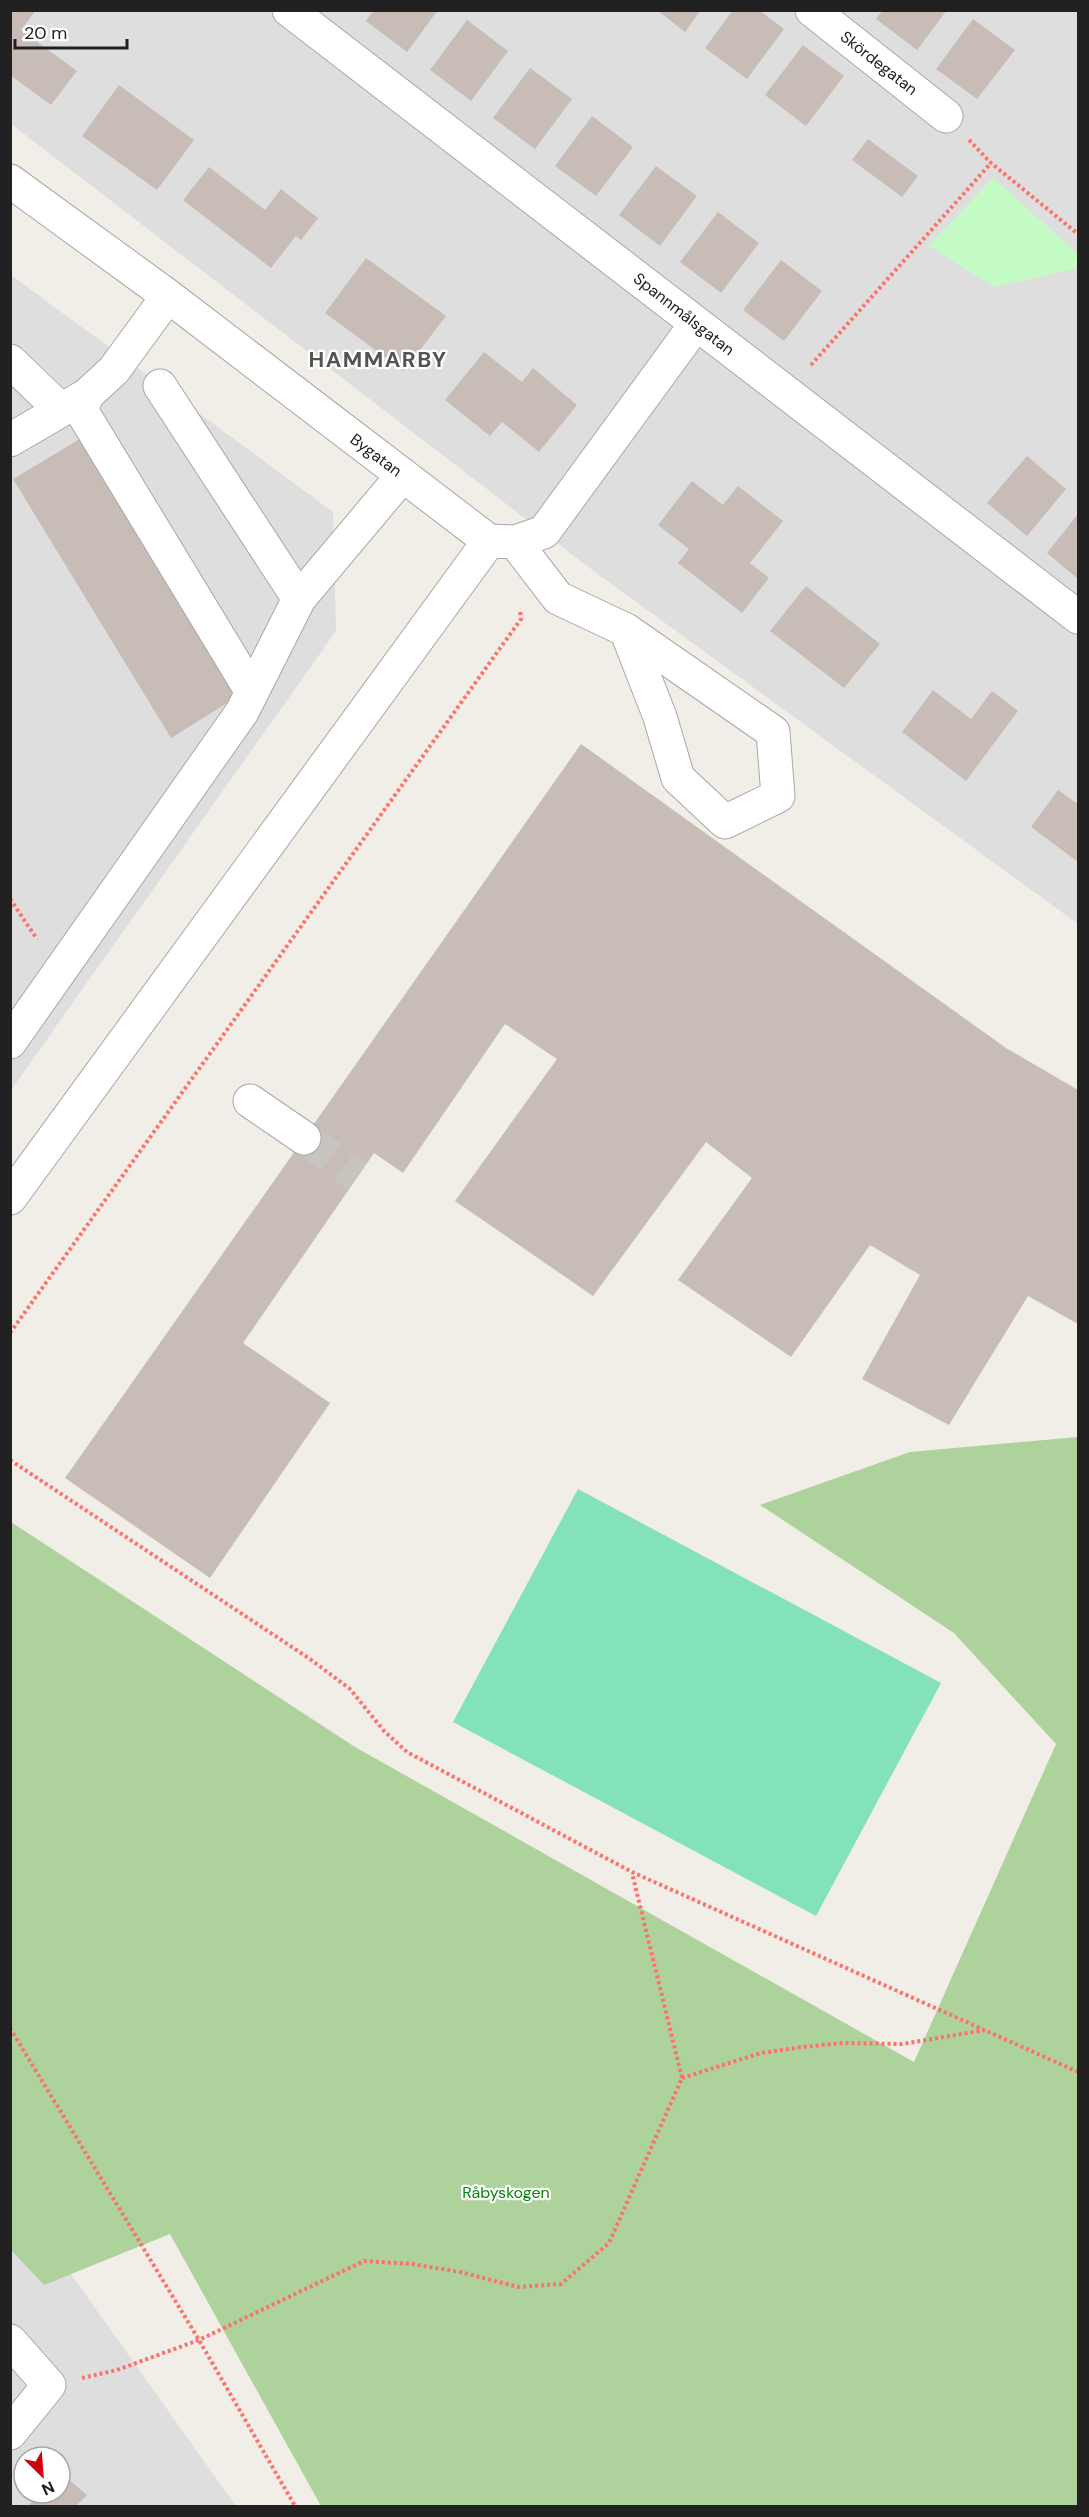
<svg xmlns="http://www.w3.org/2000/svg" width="1089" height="2517" font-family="'DM Sans',sans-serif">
<rect width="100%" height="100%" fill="#f1ede7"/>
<path fill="#dfdede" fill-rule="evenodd" d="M10 11H1078V924L591 569 11 124Z
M11 275 333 512 336 631 11 1090Z
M11 2190 236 2506H11ZM24 2457H60V2493H24Z"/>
<path fill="#aed29b" d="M1078 1437V2506H321L170 2234 44 2285 11 2250V1522L355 1747 914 2062 1056 1744 954 1633 760 1505 910 1452Z"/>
<path fill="#c4fbc5" d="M993 178 1078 254V268L994 287 929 246Z"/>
<path fill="#83e2b8" d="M578 1489 941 1683 816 1916 453 1722Z"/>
<path fill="#c7bdb6" d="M10 10H36L21 30 77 71 51 105 10 75Z
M374 10H438L407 52 366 21Z
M657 10H701L685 32Z
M733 10H759L784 29 747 79 705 48Z
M883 10H947L917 50 876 19Z
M973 19 1015 50 977 99 936 69Z
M467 20 508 51 471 101 430 70Z
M803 45 844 76 806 126 765 95Z
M530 68 572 99 535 149 493 118Z
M119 85 194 140 157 190 82 136Z
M592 116 633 147 596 196 555 166Z
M868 139 918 176 902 197 852 160Z
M656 166 697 196 660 246 619 215Z
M209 167 265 210 281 189 318 218 301 240 296 236 271 268 183 200Z
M718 212 759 243 721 293 680 262Z
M366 258 446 316 404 371 325 313Z
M781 260 822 291 784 341 743 310Z
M484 352 522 382 533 368 577 405 539 452 502 422 490 436 445 400Z
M83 437 240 695 171 738 13 479Z
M1027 456 1066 489 1027 536 987 503Z
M692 481 723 505 738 486 783 521 750 563 769 578 742 613 678 563 689 549 658 525Z
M1078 514V579L1047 553Z
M806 586 880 644 844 688 770 631Z
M933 690 971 719 992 691 1018 711 966 781 902 732Z
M581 744 1006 1048 1078 1090V1324L1028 1296 949 1425 862 1379 920 1275 870 1245 791 1357 678 1280 752 1178 706 1142 593 1296 455 1201 557 1059 505 1024 403 1173 374 1153 243 1343 330 1403 210 1578 65 1478Z
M1058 790 1078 804V862L1031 827Z
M60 2472 87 2495 76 2506H28L40 2493H60Z"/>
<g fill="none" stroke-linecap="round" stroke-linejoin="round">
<path stroke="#c7c4bf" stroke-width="33" stroke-dasharray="33 16" stroke-linecap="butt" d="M304 1138 358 1176"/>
<g stroke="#a8a8a8" stroke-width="35">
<path id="minor" d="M289 10 1078 617
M812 10 946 116
M10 181 168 296 489 541 515 542 544 532 696 324
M10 361 60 409
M160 386 299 599
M87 395 81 410 252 692
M10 440 87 395 114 370 168 296
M515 542 558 598 626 630 660 717 678 778 725 822 778 796 773 732 626 630
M10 1042 242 712 299 599 403 475
M250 1101 304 1138
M10 1198 489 541
M10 2341 49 2385 10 2433"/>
</g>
<path stroke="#fe716b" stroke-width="4" stroke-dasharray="3 3" stroke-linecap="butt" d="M969 140 991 163 1078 234
M811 365 991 163
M10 899 37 939
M10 1333 521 619 520 610
M10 1460 310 1659 350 1689 384 1731 407 1752 632 1872 1078 2072
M10 2028 199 2340 295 2506
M682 2078 761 2053 802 2047 843 2043 902 2044 985 2030
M82 2378 117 2370 199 2340 364 2261 412 2264 460 2272 518 2287 561 2284 609 2243 682 2078 632 1873"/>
<use href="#minor" stroke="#fff" stroke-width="33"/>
</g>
<g text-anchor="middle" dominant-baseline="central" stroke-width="4.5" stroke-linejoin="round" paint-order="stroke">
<g font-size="16" fill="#212121" stroke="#fff">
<text transform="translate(879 63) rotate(38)">Skördegatan</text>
<text transform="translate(684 314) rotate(38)">Spannmålsgatan</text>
<text transform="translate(376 455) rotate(37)">Bygatan</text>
</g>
<g font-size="16" fill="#08860b" stroke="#fff">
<text x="506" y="2192">Råbyskogen</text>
</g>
<g font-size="22" font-weight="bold" letter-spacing="1.5" fill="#545454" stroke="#fff">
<text x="378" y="359">HAMMARBY</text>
</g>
</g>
<rect width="1089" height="2517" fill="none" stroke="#212121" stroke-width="24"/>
<g transform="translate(42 2475) rotate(155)"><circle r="28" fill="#ffffff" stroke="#a6a6a6" stroke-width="1.5"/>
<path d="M0-4.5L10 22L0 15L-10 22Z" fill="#d2000d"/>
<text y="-9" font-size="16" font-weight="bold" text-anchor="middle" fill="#212121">N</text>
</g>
<path d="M15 39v9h112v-9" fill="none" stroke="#212121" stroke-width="3"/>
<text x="24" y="39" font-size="18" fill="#212121" stroke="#ffffff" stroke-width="4.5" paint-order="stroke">20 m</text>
</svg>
